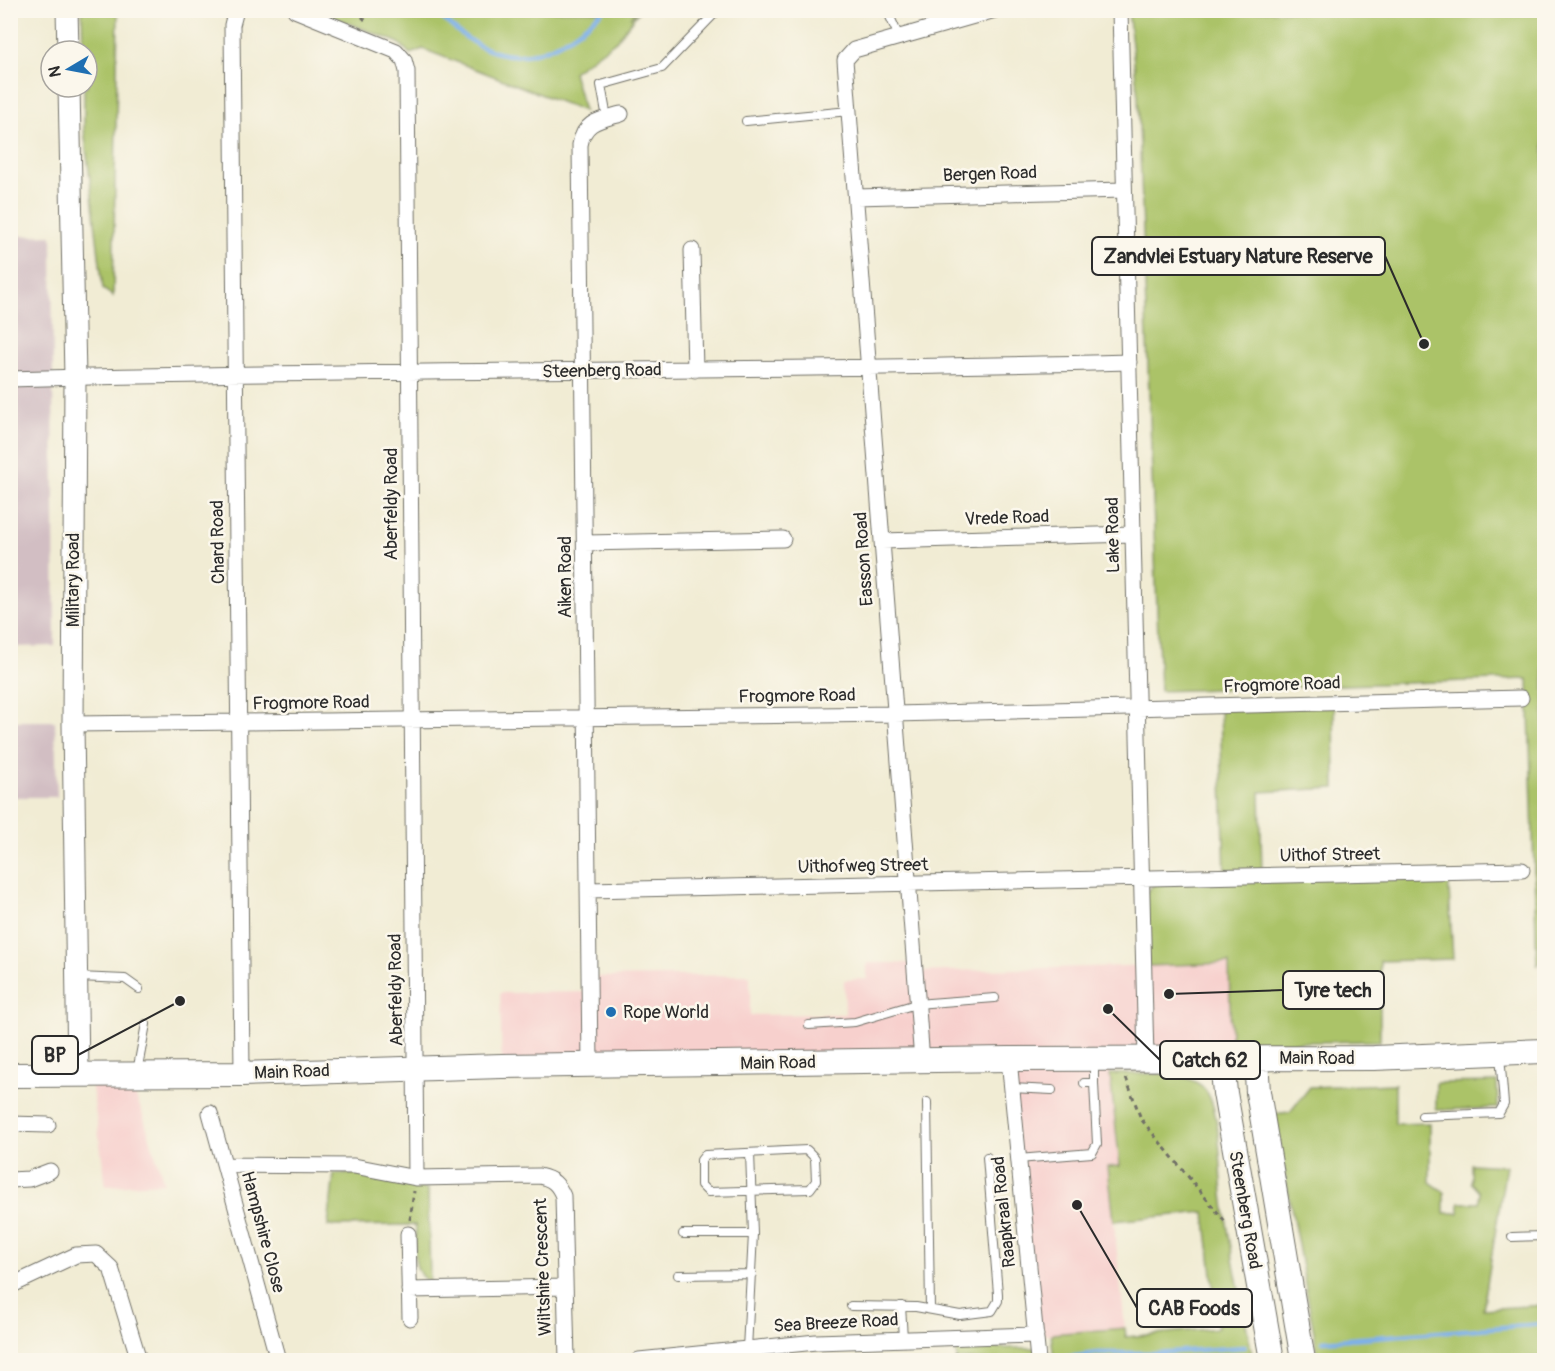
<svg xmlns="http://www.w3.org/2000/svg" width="1555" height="1371" font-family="Pangolin,sans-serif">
<rect width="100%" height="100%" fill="#fbf7ec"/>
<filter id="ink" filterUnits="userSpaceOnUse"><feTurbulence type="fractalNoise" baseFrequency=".0167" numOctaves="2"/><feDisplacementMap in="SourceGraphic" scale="12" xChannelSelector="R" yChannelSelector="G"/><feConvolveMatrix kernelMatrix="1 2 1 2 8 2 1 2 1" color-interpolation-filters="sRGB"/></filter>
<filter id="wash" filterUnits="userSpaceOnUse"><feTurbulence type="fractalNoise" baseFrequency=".008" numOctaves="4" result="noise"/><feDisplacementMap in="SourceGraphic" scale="24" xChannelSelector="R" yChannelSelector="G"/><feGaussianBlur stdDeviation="1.35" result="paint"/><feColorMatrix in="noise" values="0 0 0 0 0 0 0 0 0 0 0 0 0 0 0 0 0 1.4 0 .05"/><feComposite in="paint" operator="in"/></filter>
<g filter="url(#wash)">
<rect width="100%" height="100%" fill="#f1ecd4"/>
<path fill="#f7d0cd" d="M867 963H913L914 972 1229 963 1231 1059H1109L1120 1166 1108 1167 1125 1328 1036 1335 1009 1059 502 1066 500 993 588 992V977L750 975V1015L845 1014 844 980 867 979Z
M90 1074H126L141 1109 164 1183 106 1186Z"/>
<path fill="#d2bec3" d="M52 235 55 646 11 647 10 236Z
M11 721H55L57 797H11Z"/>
<path fill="#abc368" stroke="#6b774a" stroke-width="1.5" d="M82 11H118L113 296 103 289 84 129V87H87V51H83Z
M318 11H635L630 18 639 11 616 41 573 72 584 111 423 49 410 54 399 43Z
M1128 11H1544V958L1537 965 1528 679 1160 691 1138 96Z
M1334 703 1335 788 1260 792 1262 876 1448 872 1453 959 1380 961V1041L1231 1043 1229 963 1148 966 1145 894 1154 884 1225 877 1220 707Z
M1110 1074C1134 1074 1191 1068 1206 1091 1221 1111 1220 1169 1223 1194 1229 1250 1243 1305 1253 1360H1054L1051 1334 1125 1328 1126 1337 1218 1328 1205 1212 1114 1221 1108 1167 1120 1166Z
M1497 1082 1498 1108 1436 1110V1083Z
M1395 1084V1124L1430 1123V1182L1444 1192V1213H1459V1203H1479V1192L1471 1183V1164L1506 1166 1483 1309 1544 1305V1357L1506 1360H1319L1274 1114 1290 1112 1310 1087Z
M334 1174H361L428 1189 430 1282C409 1274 416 1243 416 1225L328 1226Z
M956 1348H1037L1038 1360H957Z"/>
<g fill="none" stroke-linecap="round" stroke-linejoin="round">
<path stroke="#7db0ea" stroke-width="4.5" d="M434 10C497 74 541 67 604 10
M1323 1341 1544 1324
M1049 1360 1098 1353H1155L1245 1347"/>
</g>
</g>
<g filter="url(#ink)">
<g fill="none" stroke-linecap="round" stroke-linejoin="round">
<g stroke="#706f66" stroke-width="10">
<path id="lane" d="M887 10 899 37
M607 118 601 85 662 68 718 10
M746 121 849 111
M78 977 125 979 139 989
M809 1025 855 1022 916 1004 995 998
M137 1072 146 1024
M1084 1083H1094V1061
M1011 1088 1052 1090
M927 1102 930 1309
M1422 1116 1499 1113 1504 1104 1500 1055
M807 1150 815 1158 816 1181 810 1189 708 1192 701 1185V1160L705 1155Z
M1018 1159 1092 1153 1097 1144 1094 1083
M683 1234H753
M1512 1237 1544 1236
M678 1275 752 1274
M851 1306 916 1307 960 1315 992 1311 998 1301V1294L987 1157
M901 1306 903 1338
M747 1349 753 1234 750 1153"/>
</g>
<g stroke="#706f66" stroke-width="17">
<path id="street" d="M236 10 232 25 242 1074
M295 10 396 51 404 60 407 71 416 1178
M1120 10 1146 1059
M856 197 1124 190
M692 250 695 370
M10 379C383 369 756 372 1129 362
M882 541 1132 534
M585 543 783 539
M73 724 895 714 1521 698
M588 890 1522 870
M1009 1059 1038 1360
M922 1061 845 60 854 50 995 10
M590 1066 580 145C584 121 600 120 621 114
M210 1113 278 1360
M10 1124 48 1125
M225 1165 354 1166 416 1178 539 1176C553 1179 558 1184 563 1196L567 1360
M10 1180 29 1179 50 1171
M408 1234 410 1318
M10 1286 76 1255 96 1254 111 1268 139 1360
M409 1290 563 1287
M639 1360 816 1342 1036 1335"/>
</g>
<g stroke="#706f66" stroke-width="23">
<path id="secondary" d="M67 10 68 51
M69 87 75 377 73 724 78 1074"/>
</g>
<g stroke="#706f66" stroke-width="26">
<path id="primary" d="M1222 1059 1225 1093 1272 1360
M1256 1059 1258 1092 1303 1360
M10 1075 242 1074 502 1066 1009 1059 1374 1058 1544 1051"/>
</g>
<path stroke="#706f66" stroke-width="3" stroke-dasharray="4.5 4.5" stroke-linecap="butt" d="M356 10 367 22
M1126 1078 1141 1119 1227 1224
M410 1220 414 1191
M956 1352 957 1360"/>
<use href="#lane" stroke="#fff" stroke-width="8"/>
<use href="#street" stroke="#fff" stroke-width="15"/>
<use href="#secondary" stroke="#fff" stroke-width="21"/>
<use href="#primary" stroke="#fff" stroke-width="24"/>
</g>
</g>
<circle fill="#1f6fb2" stroke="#fbf7ec" stroke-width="2" cx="611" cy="1012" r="6"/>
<g text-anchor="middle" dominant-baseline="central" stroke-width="5" stroke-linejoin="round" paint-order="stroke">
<g font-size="18" fill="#2b2b2b" stroke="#fbf7ec">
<text transform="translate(990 174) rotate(-2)">Bergen Road</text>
<text transform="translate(602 371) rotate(-1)">Steenberg Road</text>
<text transform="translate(391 504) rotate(-90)">Aberfeldy Road</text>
<text transform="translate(1007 518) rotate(-2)">Vrede Road</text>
<text transform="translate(1113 535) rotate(-91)">Lake Road</text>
<text transform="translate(218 542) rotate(-91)">Chard Road</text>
<text transform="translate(864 559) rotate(-94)">Easson Road</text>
<text transform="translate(565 577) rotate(-90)">Aiken Road</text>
<text transform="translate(73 580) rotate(-90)">Military Road</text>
<text transform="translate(1282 685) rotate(-2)">Frogmore Road</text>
<text transform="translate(797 696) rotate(-1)">Frogmore Road</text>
<text transform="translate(311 703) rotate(-1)">Frogmore Road</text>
<text transform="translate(1330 855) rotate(-1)">Uithof Street</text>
<text transform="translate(863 866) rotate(-1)">Uithofweg Street</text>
<text transform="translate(396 990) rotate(-91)">Aberfeldy Road</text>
<text x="1317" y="1058">Main Road</text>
<text transform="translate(778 1063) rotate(-1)">Main Road</text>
<text transform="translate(292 1072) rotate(-2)">Main Road</text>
<text transform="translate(1245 1210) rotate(80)">Steenberg Road</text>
<text transform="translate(1004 1212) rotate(-96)">Raapkraal Road</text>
<text transform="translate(263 1232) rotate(75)">Hampshire Close</text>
<text transform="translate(543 1267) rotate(-92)">Wiltshire Crescent</text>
<text transform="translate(836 1323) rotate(-3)">Sea Breeze Road</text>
</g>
<g font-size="18" fill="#2b2b2b" stroke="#fbf7ec" text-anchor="start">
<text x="623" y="1012">Rope World</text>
</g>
</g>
<path fill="none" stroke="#2b2b2b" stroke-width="2" d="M1424 344L1385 256M1169 994L1283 990M180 1001L78 1055M1108 1009L1160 1060M1077 1205L1137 1308"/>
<g fill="#2b2b2b" stroke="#fbf7ec" stroke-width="2">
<circle cx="1424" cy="344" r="6"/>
<circle cx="1169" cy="994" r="6"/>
<circle cx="180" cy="1001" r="6"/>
<circle cx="1108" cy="1009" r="6"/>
<circle cx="1077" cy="1205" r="6"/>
</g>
<g fill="#fbf7ec" stroke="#2b2b2b" stroke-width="2">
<rect x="1092" y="237" width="293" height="38" rx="6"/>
<rect x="1283" y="971" width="101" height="38" rx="6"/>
<rect x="32" y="1036" width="46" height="38" rx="6"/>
<rect x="1160" y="1041" width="100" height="38" rx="6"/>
<rect x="1137" y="1289" width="115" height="38" rx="6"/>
</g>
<g font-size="20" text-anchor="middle" font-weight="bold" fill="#2b2b2b">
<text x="1238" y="263">Zandvlei Estuary Nature Reserve</text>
<text x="1333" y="997">Tyre tech</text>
<text x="55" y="1062">BP</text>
<text x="1210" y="1067">Catch 62</text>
<text x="1194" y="1315">CAB Foods</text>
</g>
<rect width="1555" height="1371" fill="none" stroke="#fbf7ec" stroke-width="36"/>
<g transform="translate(69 69) rotate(260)"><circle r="28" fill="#fbf7ec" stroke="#a8a59f" stroke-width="1.5"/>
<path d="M0-4.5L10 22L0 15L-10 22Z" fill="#1f6fb2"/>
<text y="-9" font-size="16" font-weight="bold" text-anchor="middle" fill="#2b2b2b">N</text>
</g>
</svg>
